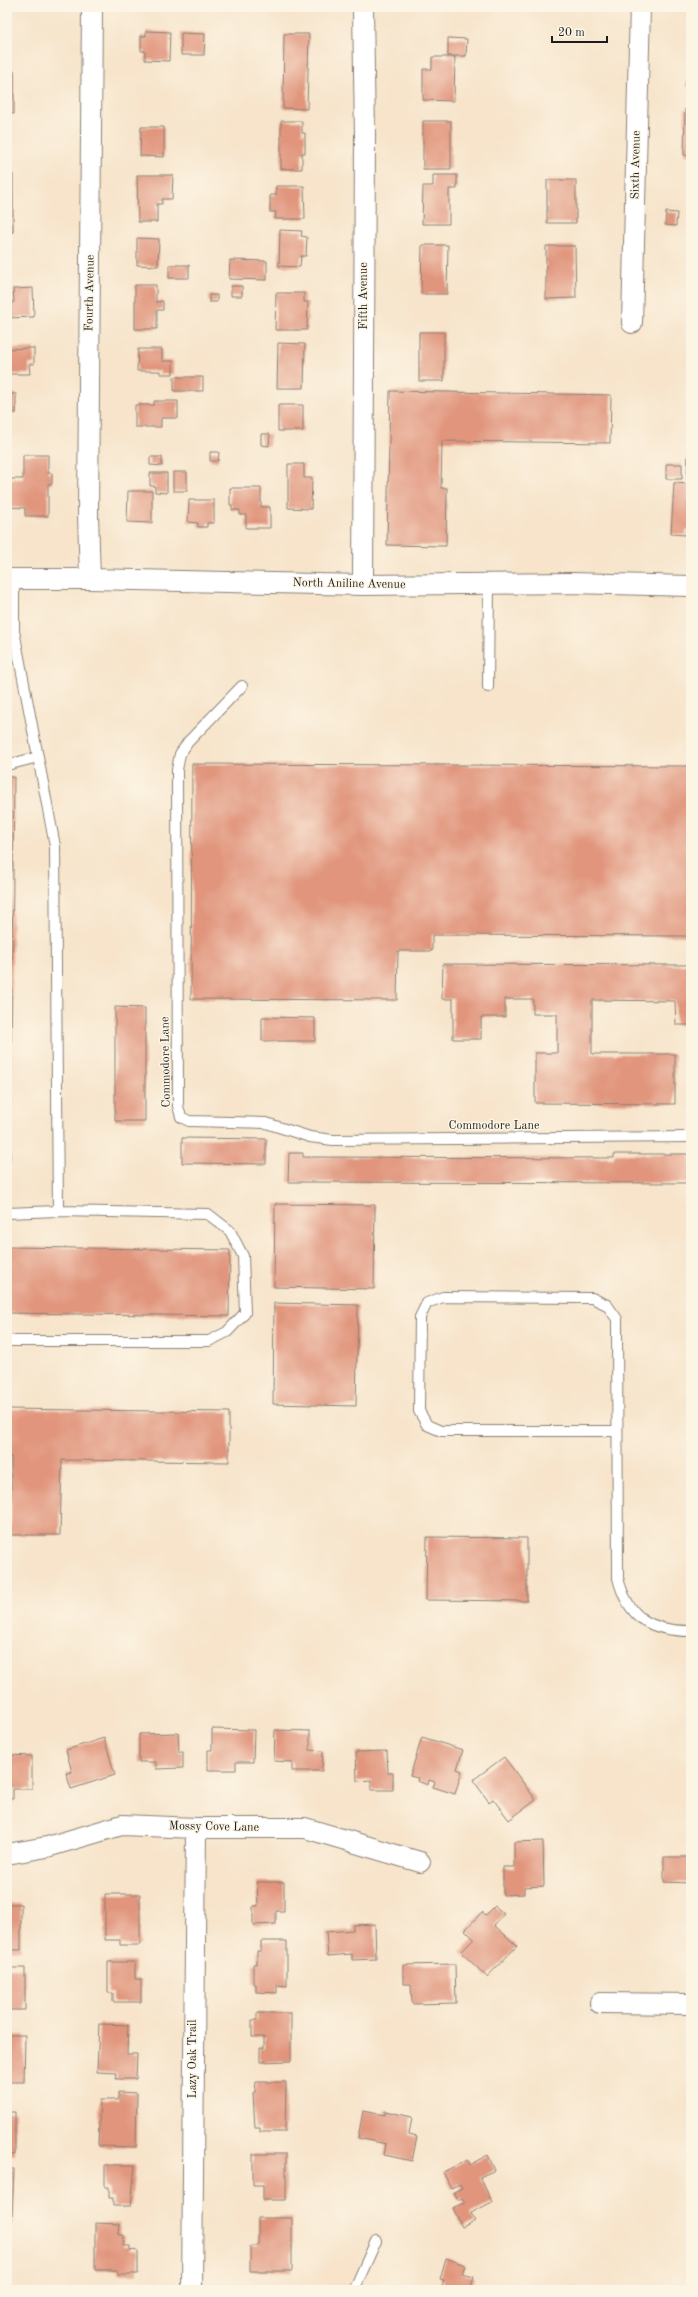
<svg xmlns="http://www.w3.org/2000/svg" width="698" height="2297" font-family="'Old Standard TT',serif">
<rect width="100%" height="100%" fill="#fcf5e5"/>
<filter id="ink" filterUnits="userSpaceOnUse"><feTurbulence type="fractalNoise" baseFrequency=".025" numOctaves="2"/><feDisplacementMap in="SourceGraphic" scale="8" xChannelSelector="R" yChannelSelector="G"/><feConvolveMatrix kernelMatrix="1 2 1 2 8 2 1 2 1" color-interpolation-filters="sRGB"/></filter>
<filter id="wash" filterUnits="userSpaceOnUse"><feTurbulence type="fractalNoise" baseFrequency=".012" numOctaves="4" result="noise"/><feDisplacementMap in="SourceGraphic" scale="16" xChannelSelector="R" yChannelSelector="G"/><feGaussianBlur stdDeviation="0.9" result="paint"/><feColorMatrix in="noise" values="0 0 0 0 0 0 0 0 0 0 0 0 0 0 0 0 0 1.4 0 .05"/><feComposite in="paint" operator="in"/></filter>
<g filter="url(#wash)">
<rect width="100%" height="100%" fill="#f7e4cb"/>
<g id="blocks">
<path fill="#e1957d" d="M146 31 170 32 169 61 145 60V51H141V36H146Z
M181 33 205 34 204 55H181Z
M284 34H309L307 109 283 108Z
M448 38 467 39 466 56H448Z
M432 57H455L454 101 423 100V69H432Z
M7 71H14V114L7 113Z
M691 73V88L685 86Z
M685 109H691V156L684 155Z
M281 121H302V133H305V153H302V169H281Z
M423 121H451V169H423Z
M141 127H164V157L140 156Z
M7 174H13V232H7Z
M137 175H173L172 199H162V204H157V222H138Z
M433 175H457V189H449V224H422L423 186H433Z
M547 180H576V223H547Z
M276 186H304L305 219H275L276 212H270V195H276Z
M666 212 677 213 676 226 665 225Z
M280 230 302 231 301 236 307 237 306 256H301L300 267 279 266Z
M137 238 159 239 158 266 137 265Z
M422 245H448L447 294H421Z
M546 246H575L576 298 546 299Z
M230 260 267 261V280L229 279Z
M169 265H189V278H169Z
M135 285H156V302L163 301V310H157V329H135Z
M231 286H242V296H231Z
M33 288 34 317 7 318V303L14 302 13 289Z
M276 293H304V302H308L307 330H275Z
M209 295H217V302H209Z
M419 332H444V381H419Z
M278 343 305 344 304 388H277Z
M34 348V364H29L30 374H7V349Z
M138 349H162V361H173V374H160V371H137Z
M174 377H203V391H174Z
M390 391 611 395 610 443 442 441 441 488H447L446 546 387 545Z
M7 394H16V413H7Z
M154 401H178V418H161V427H135V405H154Z
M278 405H303V431H278Z
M261 434H270L269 446 261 445Z
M210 452H219L218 461H210Z
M688 454H691V479H687Z
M23 455H48V473H52V484H48V516H25V508L7 507V479H23Z
M150 457H162V466L150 465Z
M288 464H304V478H312L311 509 288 508Z
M666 464H682V479H666Z
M173 472H187V491H173Z
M150 473H167V493L155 492V486H150Z
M674 483 689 484 688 507H691V530H686V535L671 534Z
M230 488H261V507H270V528H246V515H240V510H232V505H230Z
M128 491H152V523L127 522Z
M189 500H214V523H207V527H198V523L188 522Z
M192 764 691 766V936L432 935V951H398L397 1000 191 999Z
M7 777H14L10 1161H7Z
M443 964 691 965V1025H676L675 1001 592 1000V1054H675V1104L535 1103V1053H557V1014H533V999H505V1017H481V1039H453V999H442Z
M115 1007 145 1008V1121H115Z
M262 1017 315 1018V1041H262Z
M182 1138 266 1139V1164L182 1163Z
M289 1153H303V1157L614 1158V1154H691V1183L288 1182Z
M275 1204 375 1205 374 1289 274 1287Z
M7 1247 230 1250 229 1316 7 1313Z
M274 1303 358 1305 356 1406 273 1404Z
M7 1409 229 1412V1462L62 1460 60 1535H11V1457H7Z
M427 1537 527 1538V1601L426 1600Z
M212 1729 254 1730 253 1762H236V1770H208V1750H212Z
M275 1730 310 1731V1750L323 1751 322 1771H292V1762L274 1761Z
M178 1733 179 1752H183V1768L156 1769V1762H139V1734Z
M422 1737 463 1750 457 1769 462 1771 455 1794 433 1787 435 1782 429 1780 428 1785 417 1781 418 1778 410 1776Z
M104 1738 115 1775 71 1789 66 1773 72 1772 66 1750Z
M387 1751 388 1773H393V1790H371V1780L357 1781 356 1752Z
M7 1755 32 1756V1789H13V1799H7Z
M504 1757 536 1800 509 1820 493 1799 489 1802 473 1780Z
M543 1841 544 1886 524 1887V1894L503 1895V1867H514V1842Z
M664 1857H691V1883L664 1882Z
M257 1882H284V1911H276V1924L253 1925V1906H258Z
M105 1894H140V1945H120V1940H105Z
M7 1904H21V1950H7Z
M495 1906 504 1914 494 1925 517 1946 487 1977 461 1952 474 1939 465 1930 482 1912 486 1915Z
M375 1924 376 1959 352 1960V1954L328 1956 326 1932 353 1930V1925Z
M261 1941H287V1986L277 1985V1993L256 1992V1984H253V1964H257V1951H261Z
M108 1962H135V1979H141V2002H113V1993H108Z
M455 1964 456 2003 412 2004 411 1984H403V1965Z
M7 1968H25V2010H7Z
M257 2013H291V2061L260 2062V2048H264V2037H252V2020H257Z
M99 2024 128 2025 127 2054H137L136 2079H116L117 2073 97 2072Z
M7 2035H25L24 2082H7Z
M256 2082H286L285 2132H260V2128H255L253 2093 255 2092Z
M118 2092 137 2093 136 2147 98 2146 100 2100H118Z
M363 2111 385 2115V2111L412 2117 409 2135 417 2137 412 2161 384 2155 386 2144 358 2138Z
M7 2112H15V2155L7 2154Z
M253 2154H286V2200H263V2185H253Z
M488 2155 495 2170 480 2177 492 2202 471 2213 475 2221 462 2227 453 2208 465 2203 462 2198 458 2200 454 2192 462 2188 460 2184 451 2188 443 2172 467 2160 469 2165Z
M105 2165H135L131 2206H113V2198H109V2187H105Z
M7 2169H14L12 2221H7Z
M258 2218H292V2271H250V2246H258Z
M95 2223 120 2224 119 2235H124L123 2246H130V2250L138 2251V2274H118V2270H95Z
M446 2258 465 2265 462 2274 474 2277 470 2290H441L444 2280 440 2279Z"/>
</g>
</g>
<g filter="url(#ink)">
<use href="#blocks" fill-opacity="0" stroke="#8a8074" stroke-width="1"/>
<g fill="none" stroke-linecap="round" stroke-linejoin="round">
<g stroke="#8a8074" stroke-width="12">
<path id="service" d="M14 579V631L55 846 58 1211
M242 686 188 742 180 754 177 770 178 1106 181 1117 189 1121 266 1123 310 1137 333 1140 691 1137
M488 687 489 585
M7 765 38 757
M7 1213 58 1211 208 1214 230 1231 243 1256 245 1313 227 1332 209 1341H7
M617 1431H441L427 1425 419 1411 420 1317 427 1303 443 1297 592 1298 607 1305 617 1319 618 1578C628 1618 650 1631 691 1631
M354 2290 376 2241"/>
</g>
<g stroke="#8a8074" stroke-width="22">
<path id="minor" d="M363 7 365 136 363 585
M632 323 640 7
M7 579H90L363 585 571 583 691 586
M90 579 88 514 92 7
M7 1854 47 1847 122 1825 196 1828H305L420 1862
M600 2003 691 2004
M192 2290 196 1828"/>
</g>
<use href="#service" stroke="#fff" stroke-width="10"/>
<use href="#minor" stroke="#fff" stroke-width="20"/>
</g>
</g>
<g text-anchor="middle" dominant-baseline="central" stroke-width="3" stroke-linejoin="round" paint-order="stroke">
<g font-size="12" fill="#1c1c1c" stroke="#fcf5e5">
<text transform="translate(636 165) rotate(-89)">Sixth Avenue</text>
<text transform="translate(90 293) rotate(-89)">Fourth Avenue</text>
<text transform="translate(364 296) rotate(-90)">Fifth Avenue</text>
<text transform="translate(349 584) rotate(1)">North Aniline Avenue</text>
<text transform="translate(166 1062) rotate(-91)">Commodore Lane</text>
<text x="494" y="1126">Commodore Lane</text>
<text transform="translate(214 1827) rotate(1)">Mossy Cove Lane</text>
<text transform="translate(193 2059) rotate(-90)">Lazy Oak Trail</text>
</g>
</g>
<rect width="698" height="2297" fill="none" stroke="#fcf5e5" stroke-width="24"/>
<path d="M552 36v6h55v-6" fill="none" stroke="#1c1c1c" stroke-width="2"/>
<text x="558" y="36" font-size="12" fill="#1c1c1c" stroke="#fcf5e5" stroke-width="3" paint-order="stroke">20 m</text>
</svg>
